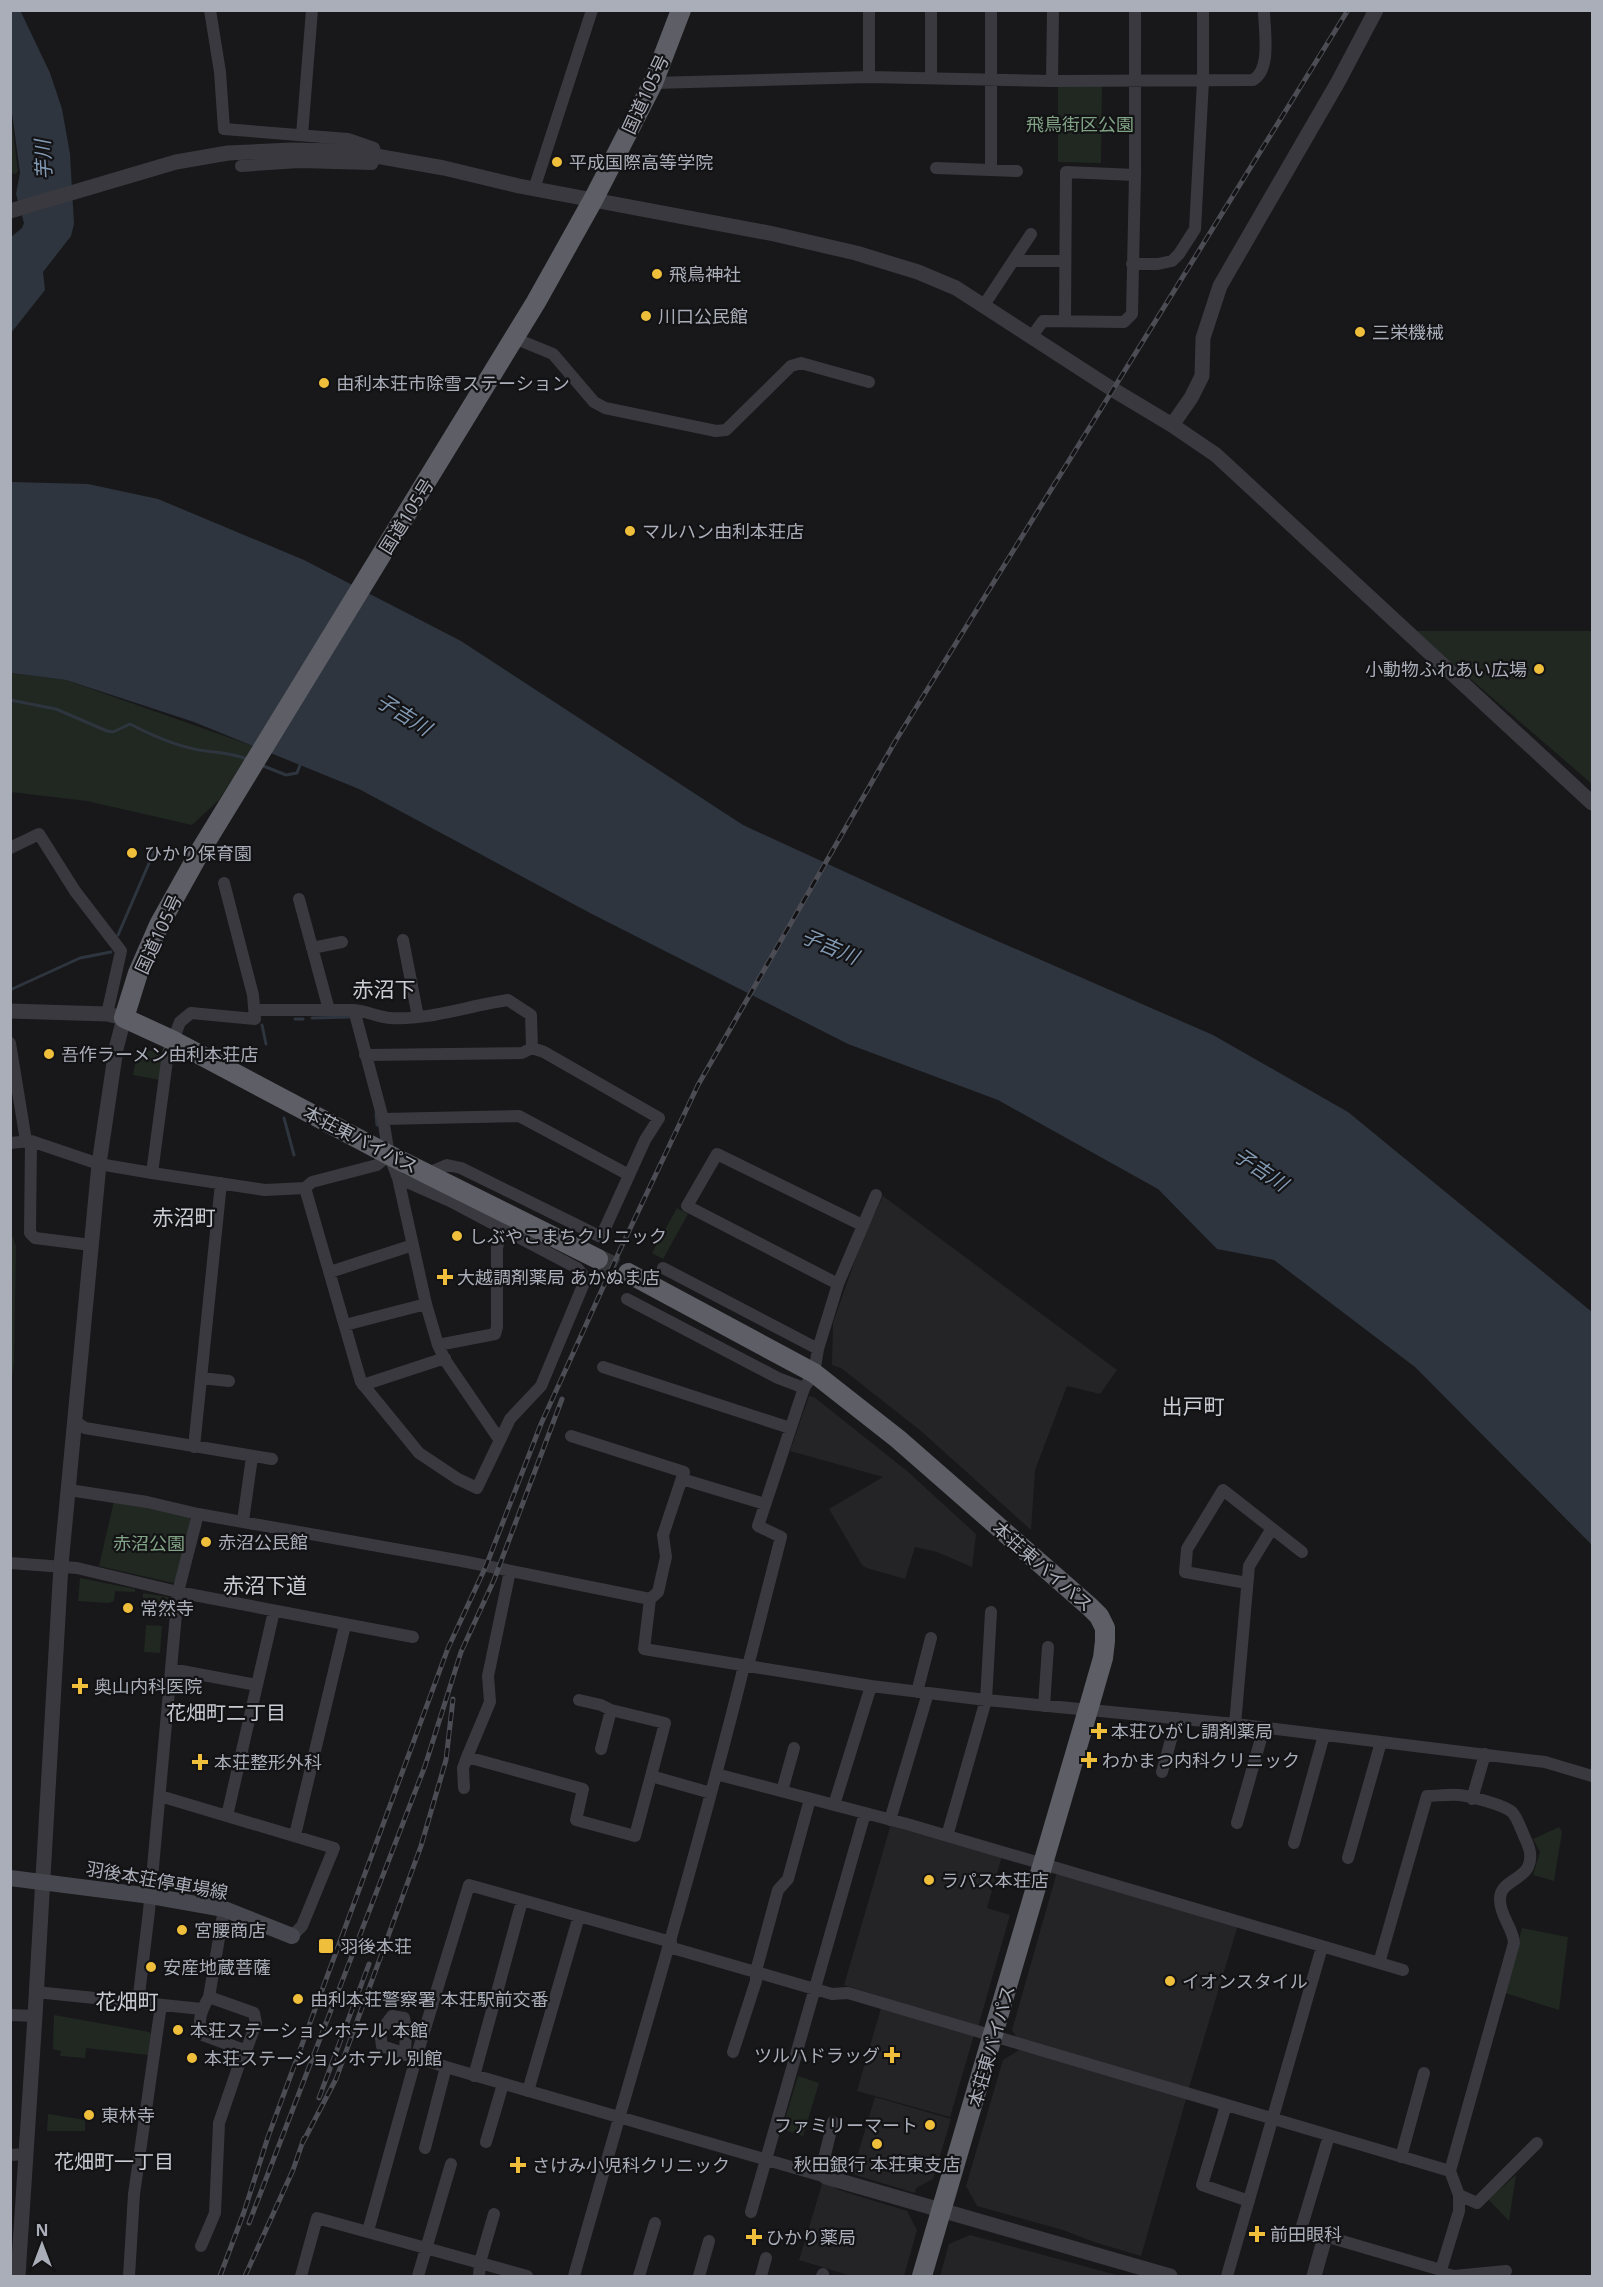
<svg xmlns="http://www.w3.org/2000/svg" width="1603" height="2287" font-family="'Noto Sans','Noto Sans JP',sans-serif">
<rect width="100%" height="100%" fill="#18181a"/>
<path fill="#242427" d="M883 1196 1117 1370 1100 1394 1067 1386 1035 1470 1031 1530 921 1431 841 1368 832 1365 833 1323 862 1240Z
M809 1396 814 1397 907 1471 976 1534 972 1567 937 1552 915 1547 905 1579 867 1568 862 1565 829 1509 883 1477 790 1451Z
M891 1824 1002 1856 987 1908 1010 1915 978 2027 844 1985Z
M1057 1872 1238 1925 1188 2091 1017 2038 1012 2030Z
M881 2008 974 2035 950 2117 857 2091Z
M1019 2050 1187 2096 1141 2256 1094 2242 1063 2230 977 2206 966 2186 1003 2060Z
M875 2097 951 2119 933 2179 916 2188 915 2193 852 2174Z
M823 2181 839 2190 907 2211 917 2230 904 2276H851L799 2260Z
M970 2235 1120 2276H940L949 2244Z"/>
<path fill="#202821" d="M1058 86H1102L1101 163 1058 162Z
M11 115 18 171 16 174 11 173Z
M1415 631H1592V784Z
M10 673 66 680 253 746 219 800 192 825 87 801 11 792Z
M153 1050 163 1056 160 1080 133 1075 137 1054Z
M677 1208 688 1214 663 1259 652 1253Z
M11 1233 16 1246 14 1363 11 1383Z
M114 1501 189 1517 191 1522 179 1579 173 1583 99 1566Z
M80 1578 135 1589V1592L115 1591 114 1601 109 1603 78 1601Z
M143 1593 168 1597 171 1600 170 1619 143 1617Z
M146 1625 162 1626 160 1653 144 1652Z
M1559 1827 1562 1832 1554 1881 1533 1875 1540 1852 1533 1839Z
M1522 1928 1568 1937 1559 2010 1505 1993Z
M54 2015 149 2032 151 2034 148 2055 86 2048 85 2058 60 2056 61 2051 53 2049Z
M798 2076 819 2083 803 2136 782 2129Z
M48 2114 85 2120V2131H47Z
M1516 2175 1509 2221 1488 2199Z"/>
<path fill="#2e353e" d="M20 10 50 73 62 109 70 154 74 224 71 236 43 272 45 290 11 333V237L22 228 24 223 16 194 20 173 10 98 11 11Z
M11 482 88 484 158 499 304 560 461 641 743 825 963 926 1213 1035 1348 1112 1592 1312V1545L1415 1367 1274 1260 1217 1249 1158 1189 998 1100 848 1044 590 913 359 789 194 722 66 680 11 673Z"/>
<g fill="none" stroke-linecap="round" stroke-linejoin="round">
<path stroke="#2e353e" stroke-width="3" d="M10 700 56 709 107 731 113 732 130 724C153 736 180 748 206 751 222 753 231 753 247 759
M261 765 286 775 297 773 300 765
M118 935 156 847
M10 990 80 958 111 952
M312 1018 352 1017
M295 1019H303
M262 1025 266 1044
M376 1114 377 1125
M284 1118 294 1155"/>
<path stroke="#35363a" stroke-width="20" stroke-dasharray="20 10" stroke-linecap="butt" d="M598 1259 628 1273"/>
<path stroke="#39393f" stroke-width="12" d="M210 10 220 72 224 129 348 139 374 148 376 156 372 164 299 162 241 166
M869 10V77
M931 10V78
M991 10V170
M1052 81 1053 10
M653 83 869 77 1052 81 1253 80C1272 69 1264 30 1264 10
M302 135 312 10
M936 168 1017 171
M534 189 592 10
M1013 261 1031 234
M1132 264H1158L1172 261 1179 254 1195 229 1203 81V10
M984 305 1013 261H1065
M1065 321 1066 172 1135 175
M1032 336 1043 321 1124 322 1132 314 1135 175V10
M514 338 553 354 594 402 605 408 716 431 726 430 791 366 801 363 869 382
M10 848 39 834 75 891 121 951 107 1014
M299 899 329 1010
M403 940 418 1017
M312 948 342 942
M256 1010H354C366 1011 378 1017 390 1018 427 1021 471 1005 508 1000L531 1015 532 1048
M354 1010 383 1119 389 1155 398 1178 426 1304 438 1345 445 1360 499 1439
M10 1043 26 1141
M365 1055 522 1053 532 1048 544 1052 659 1118 645 1140 601 1237 461 1168 447 1165 428 1173
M383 1119 519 1116 629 1175
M31 1141 30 1233 35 1238 91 1245
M10 1143 31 1141 99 1164 152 1173 265 1190 305 1188 312 1182 377 1165 389 1155
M152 1173 168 1053 180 1022 191 1013 255 1019 253 995 224 883
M305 1188 361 1382 419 1453 458 1479 477 1488 510 1419 541 1386 584 1283 583 1275 577 1268 450 1201 398 1178
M663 1268 818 1349
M330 1272 413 1245
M838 1284 687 1206 717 1154 862 1225
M627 1299 778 1378 804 1388
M345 1325 426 1304
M438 1345 495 1334 497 1327V1248L499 1240 505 1231
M603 1367 790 1428
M201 1378 229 1381
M363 1385 445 1358
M76 1422 85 1428 272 1459
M571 1436 684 1472 663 1535 666 1557 658 1592 650 1599 644 1649 871 1686 986 1700 1235 1724 1545 1762 1592 1776
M194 1447 221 1183
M682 1479 765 1504
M69 1490 147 1502 198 1514 462 1561 650 1599
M243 1521 252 1457
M10 1563 77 1568 178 1592 413 1637
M1247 1583 1185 1572 1187 1549 1223 1490 1302 1552
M748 1666 781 1537 758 1526 804 1388 814 1373 818 1349 838 1284 876 1195
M171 1669 257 1685
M917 1692 931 1638
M579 1700 601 1705 611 1710 665 1723 651 1776
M1044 1706 1048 1647
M1235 1724 1249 1566 1271 1530
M601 1749 611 1710
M467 1757 490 1702 488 1676 510 1571
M1162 1772 1177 1718
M716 1774 907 1824 1403 1970
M464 1788 463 1768 467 1757 583 1789 576 1820 635 1836 651 1776 711 1793
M782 1791 794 1748
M160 1796 334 1848 302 1926 292 1936
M1472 1799 1485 1754
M834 1805 871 1686
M227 1816 274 1611
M890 1820 928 1693
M1237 1823 1264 1728
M295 1835 345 1625
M947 1836 986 1700 991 1612
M1294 1843 1324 1735
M1348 1858 1381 1742
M224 1909 209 1997C202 2009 196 2022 203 2035L244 2050
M669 1947 832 1994 848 1993 1450 2171
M1379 1963 1427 1796C1437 1796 1449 1794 1459 1795 1470 1796 1504 1805 1512 1812 1517 1817 1521 1829 1524 1836 1529 1846 1533 1856 1528 1867 1521 1881 1499 1882 1500 1900 1500 1916 1513 1928 1514 1943L1450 2171 1459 2195V2211L1441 2270
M36 1992 202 2009
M138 2003 149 1911 178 1592 198 1514
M10 2015 35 2016
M733 2052 756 1981V1971L778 1890 788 1879 810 1799
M405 2055 406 2028 404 2018 392 2016 380 2032 382 2046 446 2067 826 2177
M474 2076 522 1901
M528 2091 579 1916
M1226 2105 1202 2185 1249 2201
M1329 2136 1301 2229 1441 2270 1443 2273 1454 2276 1506 2271
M486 2142 503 2084
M425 2148 446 2067
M10 2155 27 2154
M1401 2157 1424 2073
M820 2175 833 2122
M1459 2195 1477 2203 1537 2143
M751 2212 865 1813
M368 2231 416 2058 469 1885 671 1942
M201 2246 215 2213 219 2123 244 2050 247 2048 256 2023 254 2013 209 1997
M129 2276 134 2194 161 2005
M301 2276 317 2218 527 2276
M418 2276 451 2164
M479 2276 480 2262 494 2214
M574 2276C631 2073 693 1871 744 1666
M639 2276 655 2223
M699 2276 709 2241
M761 2276 766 2258
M822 2276 823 2274
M1227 2276 1322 1947"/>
<path stroke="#39393f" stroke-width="15" d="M10 211 176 162 228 153 292 150 343 151 376 156 444 168 519 186 774 234 856 253 918 272 956 288 1112 389 1172 425 1216 455 1592 803
M1172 425 1191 398 1202 376 1203 338 1220 286 1338 82 1376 10
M10 1011 107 1014 124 1018 116 1049 99 1164 61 1565 35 2016 18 2276
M826 2177 1170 2276
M1314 2276 1325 2237"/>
<path stroke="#47484f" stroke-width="16" d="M10 1878 151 1896 224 1909 292 1936"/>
<path stroke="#5d5e66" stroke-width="20" d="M598 1259 389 1155 172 1040 124 1018 138 973 159 925 202 848 536 302 593 200 653 83 681 10
M628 1273 814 1373 898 1439 1090 1607 1099 1616 1105 1628V1641L1103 1658 1088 1710 922 2276"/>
<g stroke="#4c4d54" stroke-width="5">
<path id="rail" d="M319 2098 369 1964
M302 2144 336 2079 421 1846 446 1760 453 1699
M249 2223 425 1766 461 1652 494 1580 562 1399
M220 2276 244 2212 268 2137 448 1648 486 1566 541 1424 619 1252 698 1085 896 740 1348 10
M245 2276 293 2170 304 2138"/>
</g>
<use href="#rail" stroke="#131315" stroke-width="3" stroke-dasharray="9" stroke-linecap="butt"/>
</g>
<g fill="#efbf3b" stroke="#131315" stroke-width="2">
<circle cx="557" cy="162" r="6"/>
<circle cx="657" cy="274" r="6"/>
<circle cx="646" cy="316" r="6"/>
<circle cx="1360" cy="332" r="6"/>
<circle cx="324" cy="383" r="6"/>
<circle cx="630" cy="531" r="6"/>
<circle cx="1539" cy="669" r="6"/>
<circle cx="132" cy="853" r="6"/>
<circle cx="49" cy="1054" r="6"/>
<circle cx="457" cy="1236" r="6"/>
<path d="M442 1268h6v6h6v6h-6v6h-6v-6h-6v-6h6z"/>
<circle cx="206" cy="1542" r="6"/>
<circle cx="128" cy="1608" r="6"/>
<path d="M77 1677h6v6h6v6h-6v6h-6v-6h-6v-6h6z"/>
<path d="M1096 1722h6v6h6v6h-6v6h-6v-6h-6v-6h6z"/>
<path d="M1086 1751h6v6h6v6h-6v6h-6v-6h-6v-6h6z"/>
<path d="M197 1753h6v6h6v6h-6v6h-6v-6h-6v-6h6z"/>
<circle cx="929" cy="1880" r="6"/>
<circle cx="182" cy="1930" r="6"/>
<rect x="318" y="1938" width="16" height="16" rx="3"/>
<circle cx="151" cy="1967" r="6"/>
<circle cx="1170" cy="1981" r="6"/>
<circle cx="298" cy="1999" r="6"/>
<circle cx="178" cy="2030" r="6"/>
<path d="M889 2046h6v6h6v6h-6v6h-6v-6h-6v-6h6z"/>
<circle cx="192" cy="2058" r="6"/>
<circle cx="89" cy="2115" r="6"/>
<circle cx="930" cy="2125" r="6"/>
<circle cx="877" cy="2144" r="6"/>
<path d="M515 2156h6v6h6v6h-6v6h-6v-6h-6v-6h6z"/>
<path d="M1254 2225h6v6h6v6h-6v6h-6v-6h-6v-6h6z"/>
<path d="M751 2228h6v6h6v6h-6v6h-6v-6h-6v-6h6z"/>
</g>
<g text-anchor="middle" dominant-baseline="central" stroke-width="4.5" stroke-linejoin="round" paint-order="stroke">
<g font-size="18" fill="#aaaeb9" stroke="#131315">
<text transform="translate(645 94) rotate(-65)">国道105号</text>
<text transform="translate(406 516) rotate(-58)">国道105号</text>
<text transform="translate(158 934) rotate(-65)">国道105号</text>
<text transform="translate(361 1139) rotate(27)">本荘東バイパス</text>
<text transform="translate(1043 1566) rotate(41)">本荘東バイパス</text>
<text transform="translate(157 1880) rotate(10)">羽後本荘停車場線</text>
<text transform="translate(991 2046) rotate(-74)">本荘東バイパス</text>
</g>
<g font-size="18" fill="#82a486" stroke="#131315">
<text x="1080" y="124">飛鳥街区公園</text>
<text x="149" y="1543">赤沼公園</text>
</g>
<g font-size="18" fill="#aaaeb9" stroke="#131315" text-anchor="start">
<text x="569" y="162">平成国際高等学院</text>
<text x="669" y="274">飛鳥神社</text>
<text x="658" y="316">川口公民館</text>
<text x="1372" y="332">三栄機械</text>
<text x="336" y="383">由利本荘市除雪ステーション</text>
<text x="642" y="531">マルハン由利本荘店</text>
<text x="1527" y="669" text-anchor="end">小動物ふれあい広場</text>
<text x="144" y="853">ひかり保育園</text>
<text x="61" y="1054">吾作ラーメン由利本荘店</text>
<text x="469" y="1236">しぶやこまちクリニック</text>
<text x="457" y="1277">大越調剤薬局 あかぬま店</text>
<text x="218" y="1542">赤沼公民館</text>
<text x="140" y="1608">常然寺</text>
<text x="94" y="1686">奥山内科医院</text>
<text x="1111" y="1731">本荘ひがし調剤薬局</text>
<text x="1102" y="1760">わかまつ内科クリニック</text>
<text x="214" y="1762">本荘整形外科</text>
<text x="941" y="1880">ラパス本荘店</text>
<text x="194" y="1930">宮腰商店</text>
<text x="340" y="1946">羽後本荘</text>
<text x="163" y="1967">安産地蔵菩薩</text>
<text x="1182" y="1981">イオンスタイル</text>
<text x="310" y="1999">由利本荘警察署 本荘駅前交番</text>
<text x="190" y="2030">本荘ステーションホテル 本館</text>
<text x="880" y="2055" text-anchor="end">ツルハドラッグ</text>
<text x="204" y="2058">本荘ステーションホテル 別館</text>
<text x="101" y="2115">東林寺</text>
<text x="918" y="2125" text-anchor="end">ファミリーマート</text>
<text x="877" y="2164" text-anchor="middle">秋田銀行 本荘東支店</text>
<text x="532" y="2165">さけみ小児科クリニック</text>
<text x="1270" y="2234">前田眼科</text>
<text x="766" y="2237">ひかり薬局</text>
</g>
<g font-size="20" font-style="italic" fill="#8299b3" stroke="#131315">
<text transform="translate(43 160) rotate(-93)">芋川</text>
<text transform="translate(404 714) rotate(32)">子吉川</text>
<text transform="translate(830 946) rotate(23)">子吉川</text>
<text transform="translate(1261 1169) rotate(34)">子吉川</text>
</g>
<g font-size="20" fill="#cbcdd5" stroke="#131315">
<text x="226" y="1712">花畑町二丁目</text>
<text x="114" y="2161">花畑町一丁目</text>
</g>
<g font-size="21" fill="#cbcdd5" stroke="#131315">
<text x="384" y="989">赤沼下</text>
<text x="184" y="1217">赤沼町</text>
<text x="1193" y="1406">出戸町</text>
<text x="265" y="1585">赤沼下道</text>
<text x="127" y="2001">花畑町</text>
</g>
</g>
<rect width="1603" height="2287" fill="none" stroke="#aaaeb9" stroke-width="24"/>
<g transform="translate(42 2245)" stroke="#131315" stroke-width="4.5" paint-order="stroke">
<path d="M0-4.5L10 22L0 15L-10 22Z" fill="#aaaeb9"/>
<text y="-9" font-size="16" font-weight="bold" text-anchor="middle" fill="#aaaeb9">N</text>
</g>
</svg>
